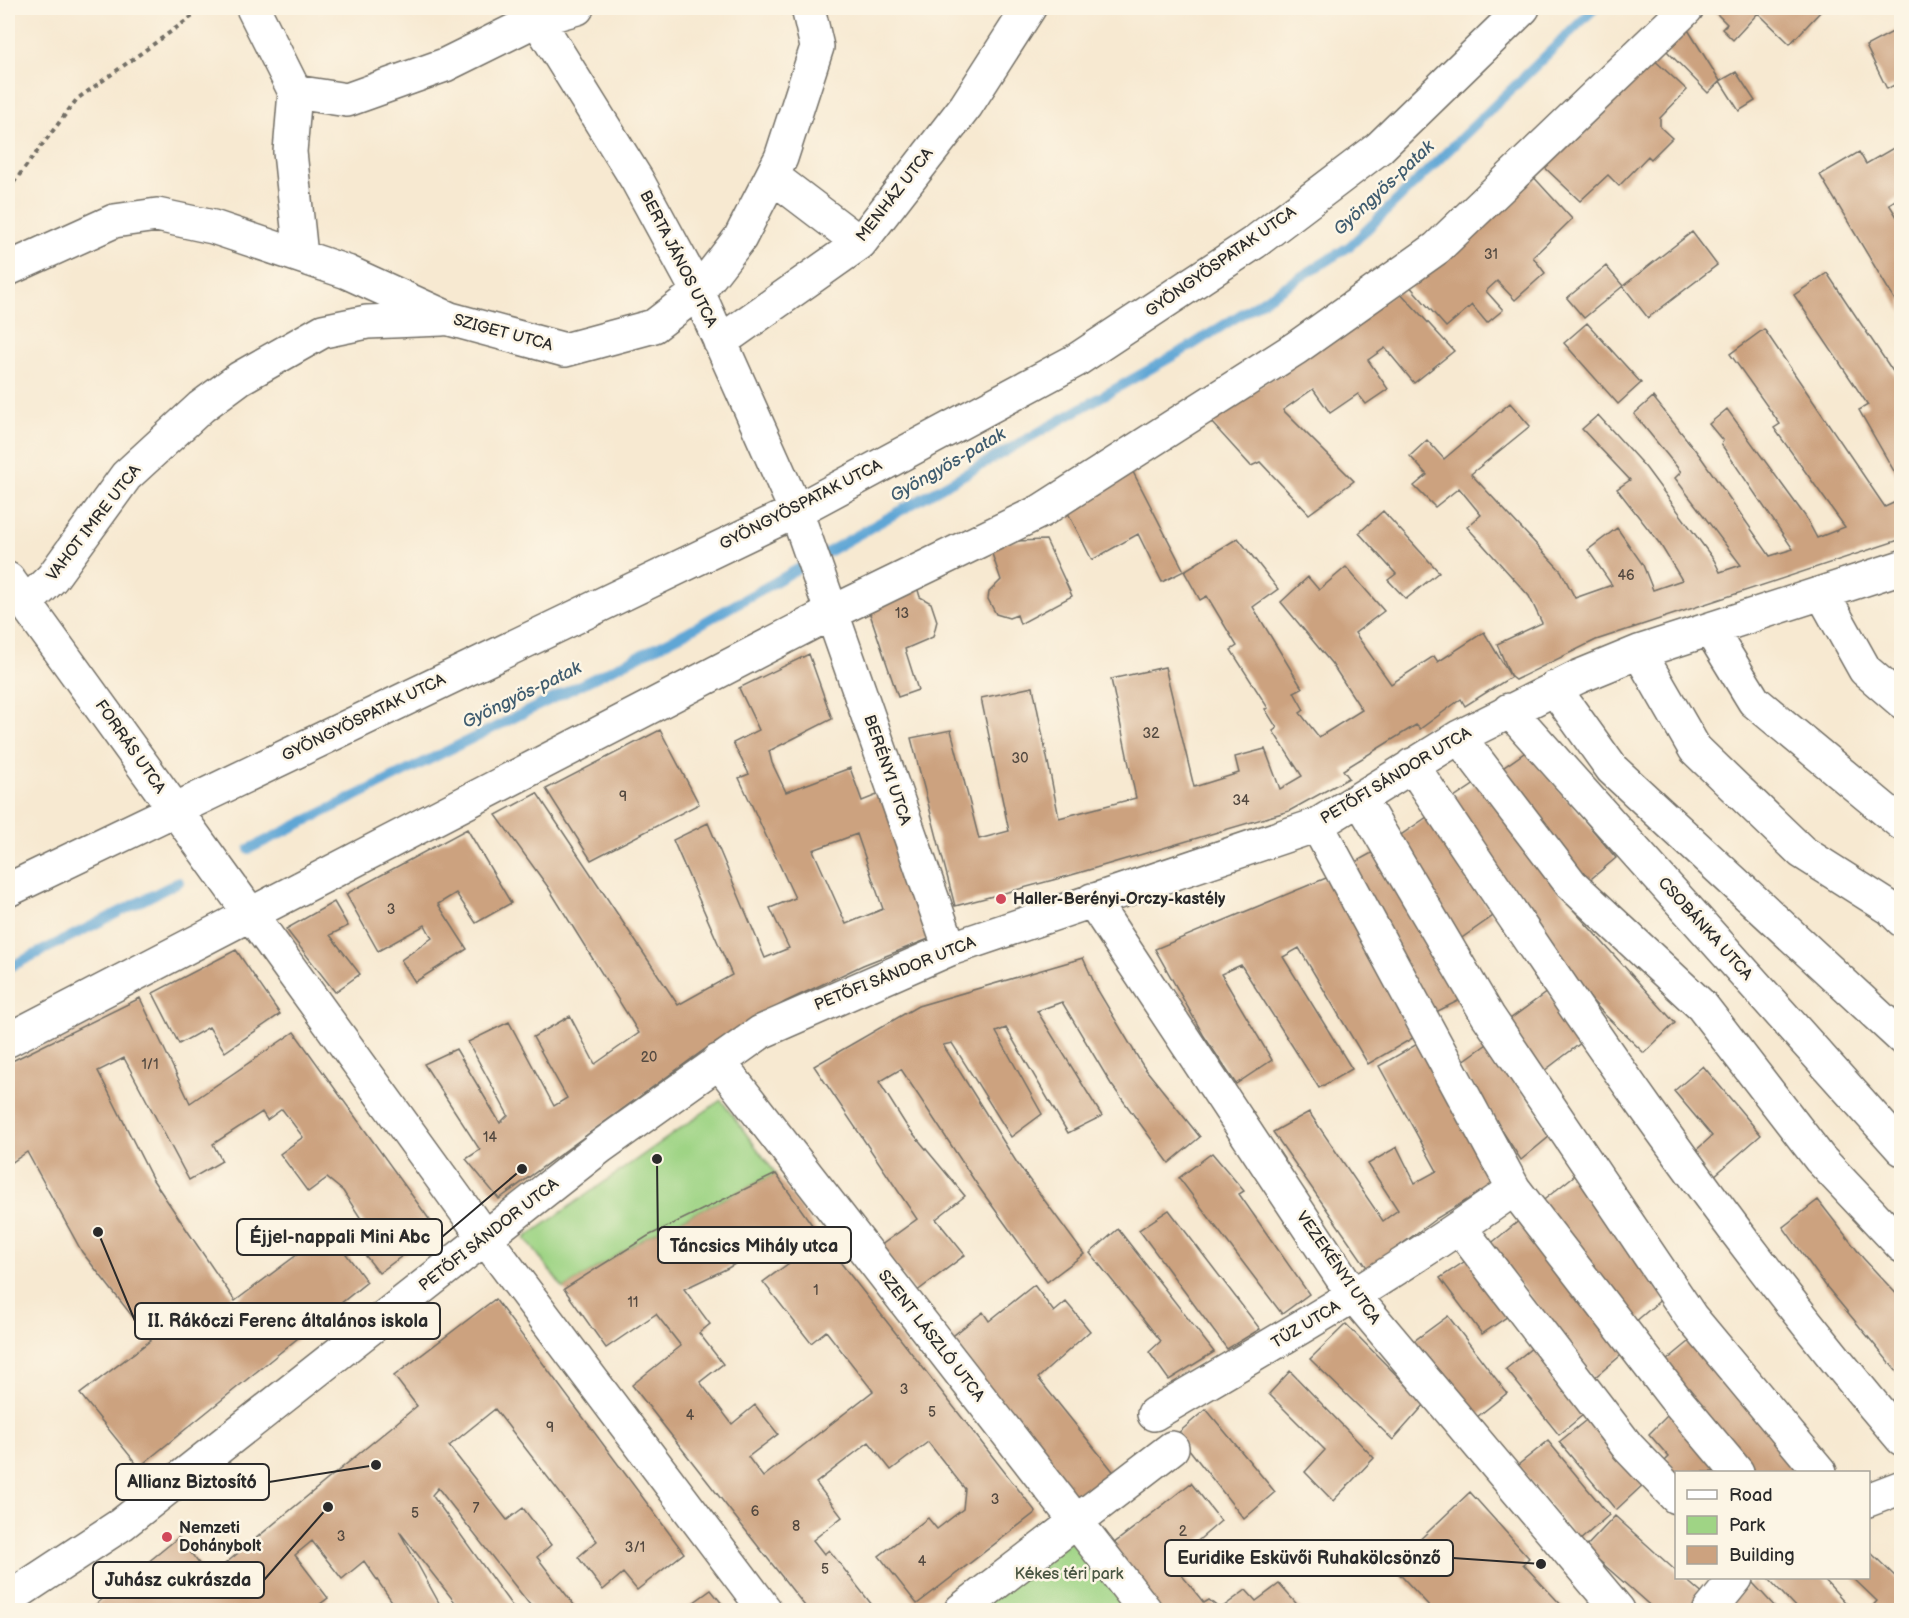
<svg xmlns="http://www.w3.org/2000/svg" width="1909" height="1618" font-family="'Balsamiq Sans',sans-serif">
<rect width="100%" height="100%" fill="#fcf5e5"/>
<filter id="ink" filterUnits="userSpaceOnUse"><feTurbulence type="fractalNoise" baseFrequency=".0167" numOctaves="2"/><feDisplacementMap in="SourceGraphic" scale="12" xChannelSelector="R" yChannelSelector="G"/><feConvolveMatrix kernelMatrix="1 2 1 2 8 2 1 2 1" color-interpolation-filters="sRGB"/></filter>
<filter id="wash" filterUnits="userSpaceOnUse"><feTurbulence type="fractalNoise" baseFrequency=".008" numOctaves="4" result="noise"/><feDisplacementMap in="SourceGraphic" scale="24" xChannelSelector="R" yChannelSelector="G"/><feGaussianBlur stdDeviation="1.35" result="paint"/><feColorMatrix in="noise" values="0 0 0 0 0 0 0 0 0 0 0 0 0 0 0 0 0 1.4 0 .05"/><feComposite in="paint" operator="in"/></filter>
<g filter="url(#wash)">
<rect width="100%" height="100%" fill="#f7e9d1"/>
<path fill="#9fd485" stroke="#658058" stroke-width="1.5" d="M721 1100 776 1174 648 1236 564 1289 525 1238Z
M1075 1522 1145 1610H961Z"/>
<g fill="none" stroke-linecap="round" stroke-linejoin="round">
<path stroke="#5ea6d5" stroke-width="10" d="M249 849 685 633 1189 347 1350 246 1595 8
M8 968 179 882"/>
</g>
<g id="blocks">
<path fill="#cca27f" fill-rule="evenodd" d="M1711 8H1818L1821 11 1790 44 1758 13 1733 40 1722 29 1727 24Z
M1685 25 1720 81 1708 93 1663 47Z
M1902 27V81L1887 89 1866 46Z
M1651 57 1687 90 1660 118V127L1672 138 1651 159 1648 156 1619 186 1608 175 1580 201 1540 163Z
M1736 72 1755 101 1739 111 1720 81Z
M1902 143V196L1889 204 1902 225V312L1820 175 1859 152 1866 164Z
M1530 173 1572 219 1533 257 1545 273 1515 300 1497 281 1486 291 1503 310 1487 323 1472 305 1446 327 1407 283Z
M1692 232 1717 265 1648 318 1623 286 1584 318 1567 298 1606 266 1623 286Z
M1827 273 1902 385V485L1859 410 1868 405 1794 295Z
M1398 290 1454 351 1414 383 1385 348 1368 360 1388 389 1366 404 1358 394 1330 413 1313 389 1283 410 1354 481 1309 514 1260 462 1251 466 1210 421Z
M1587 323 1641 383 1618 404 1564 343Z
M1764 329 1885 507 1902 499V539L1596 640 1515 680 1511 677 1497 644 1542 623 1529 596 1467 527 1481 515 1459 488 1435 507 1414 486 1427 475 1410 456 1427 440 1444 459 1510 403 1530 426 1471 474 1561 571 1575 598 1612 585 1588 550 1617 528 1643 565 1653 590 1682 580 1660 544 1617 489 1630 480 1582 429 1598 415 1646 468 1714 560 1720 572 1741 565 1675 478 1681 472 1634 414 1653 397 1700 456 1770 556 1793 549 1721 444 1723 441 1709 424 1727 409 1805 516 1817 538 1845 527 1774 428 1780 424 1730 354Z
M1131 468 1184 571 1162 582 1138 534 1092 560 1064 505Z
M1383 511 1439 572 1406 599 1388 580 1396 574 1359 533Z
M1238 538 1278 589 1253 607 1302 688 1294 692 1304 710 1300 713 1319 737 1362 710 1332 664 1281 602 1308 577 1319 590 1346 567 1384 611 1355 633 1391 684 1434 656 1438 662 1484 632 1511 677 1465 706 1461 699 1420 729 1416 725 1343 770 1349 778 1289 811 1068 876 955 906 911 738 951 730 979 839 1009 831 981 698 1033 687 1059 818 1136 798 1111 679 1165 667 1194 787 1239 773 1235 757 1265 749 1280 789 1302 776 1273 731 1277 728 1265 709 1268 708 1231 650 1237 646 1207 596 1200 600 1184 571Z
M1046 540 1072 596 1020 624 1017 615 1009 618 996 614 988 599 989 592 1001 580 988 542Z
M915 580 920 597 931 603 937 621 933 637 905 649 918 690 898 697 867 605Z
M809 654 832 719 769 751 772 763 786 792 850 768 862 801 882 793 931 938 863 965 785 1002 704 1050 499 1199 466 1159 480 1150 424 1064 456 1049 500 1123 508 1115 468 1042 509 1022 554 1106 567 1098 533 1037 570 1016 595 1064 639 1033 548 887 496 815 537 793 678 1005 732 975 673 840 708 823 765 958 789 948 770 908 795 898 739 778 749 774 733 743 759 730 739 688ZM857 834 883 909 846 924 813 850Z
M660 730 699 804 591 860 546 789Z
M1527 751 1616 858 1586 883 1497 772Z
M1478 782 1568 904 1675 1023 1644 1053 1605 1015 1532 933 1445 804Z
M1427 817 1493 916 1456 942 1395 839Z
M467 829 511 903 476 923 456 893 438 904 467 949 415 982 401 960 432 938 425 925 378 951 346 894Z
M1379 849 1466 997 1430 1015 1346 867Z
M1331 876 1418 1035 1368 1064 1299 948 1283 957 1352 1069 1319 1088 1241 965 1221 974 1272 1060 1236 1084 1204 1036 1155 949Z
M334 902 348 926 330 935 360 974 335 992 286 929Z
M236 950 280 1014 225 1052 209 1027 179 1044 153 993Z
M1083 958 1097 989 1143 1066 1200 1137 1169 1163 1111 1084 1062 1002 1037 1011 1102 1116 1068 1133 1006 1028 996 1032 1042 1114 1011 1137 952 1043 943 1045 1017 1163 1084 1254 1047 1282 978 1186 901 1069 879 1082 906 1125 965 1196 936 1219 965 1255 916 1292 880 1246 917 1219 814 1066 918 1006Z
M1547 992 1582 1042 1540 1074 1506 1022Z
M140 998 190 1103 294 1032 437 1230 379 1273 355 1242 369 1231 343 1191 327 1178 308 1192 280 1154 303 1137 282 1109 267 1120 262 1112 213 1144 222 1161 189 1180 124 1058 98 1071 153 1180 235 1301 329 1231 367 1282 139 1467 80 1394 151 1340 82 1252 27 1152 8 1165V1063Z
M1490 1042 1550 1136 1521 1160 1459 1064Z
M1419 1043 1497 1182 1437 1218 1368 1269 1273 1132 1309 1112 1383 1221 1398 1210 1368 1164 1397 1147 1415 1183 1437 1171 1379 1066Z
M1703 1066 1761 1135 1713 1177 1693 1153 1712 1136 1674 1091Z
M1212 1153 1244 1191 1239 1194 1309 1294 1282 1314 1179 1178Z
M776 1174 822 1239 1036 1512 917 1604 879 1556 928 1518 937 1529 963 1509 965 1489 928 1442 891 1470 869 1442 816 1483 842 1517 813 1540 824 1554 829 1550 876 1610H808L632 1385 681 1346 656 1314 606 1348 564 1289 648 1236ZM774 1241 789 1263 763 1282 811 1343 826 1331 873 1391 763 1477 748 1457 778 1434 755 1405 732 1424 700 1382 723 1364 699 1333 710 1324 684 1289 728 1268Z
M1575 1175 1664 1297 1634 1323 1540 1203Z
M1818 1200 1863 1258 1902 1300V1378L1826 1286 1783 1227Z
M1169 1210 1260 1329 1227 1349 1139 1230Z
M1520 1220 1625 1352 1594 1378 1489 1245Z
M1118 1229 1214 1352 1169 1380 1149 1352 1161 1341 1090 1253Z
M1470 1258 1511 1314 1482 1334 1440 1278Z
M1034 1285 1054 1312 1066 1302 1090 1331 1038 1378 1116 1475 1079 1506 949 1339 983 1312 989 1321Z
M495 1299 684 1553 637 1590 623 1573 603 1590 578 1557 597 1541 495 1409 449 1446 507 1520 523 1508 551 1545 537 1557 578 1610H534L438 1488 432 1495 515 1610H461L399 1531 443 1610H398L364 1561 342 1579 312 1541 295 1555 328 1598 312 1610H89L179 1537 209 1577 417 1406 394 1376Z
M1448 1316 1507 1393 1477 1417 1414 1341Z
M1346 1324 1425 1404 1393 1440 1310 1359Z
M1695 1337 1805 1472H1753L1661 1365Z
M1538 1343 1590 1409 1559 1435 1506 1369Z
M1290 1371 1374 1458 1333 1501 1305 1472 1325 1450 1269 1394Z
M1206 1409 1275 1492 1244 1519 1177 1434Z
M1672 1411 1724 1472H1676V1484L1659 1467 1669 1457 1649 1434Z
M1590 1417 1646 1482 1616 1510 1559 1442Z
M1548 1441 1609 1515 1579 1541 1518 1465Z
M1191 1483 1221 1521 1172 1563 1204 1603 1209 1600 1220 1609 1246 1590 1256 1601 1279 1584 1302 1610H1156L1108 1548Z
M1470 1492 1529 1558 1523 1564 1566 1610H1433L1392 1566Z
M1615 1516 1676 1571 1677 1578H1684L1706 1597 1693 1610H1655L1585 1548Z
M1869 1551 1902 1583V1610H1869L1877 1601 1853 1578H1869Z
M1768 1578H1823L1846 1603 1839 1610H1798Z
M1752 1582 1778 1610H1728L1724 1607Z
M711 1590 727 1610H683Z"/>
</g>
</g>
<g filter="url(#ink)">
<use href="#blocks" fill-opacity="0" stroke="#726e65" stroke-width="1.5"/>
<g fill="none" stroke-linecap="round" stroke-linejoin="round">
<g stroke="#726e65" stroke-width="36">
<path id="minor" d="M253 8 295 92 290 152 301 256
M530 8 637 180 698 292 796 511 950 949
M295 92 347 100 445 65 538 19 577 8
M772 176 860 243
M8 269 114 221 157 215 213 227 347 272 450 319 565 350 654 326 698 292 740 238 781 158 817 47 808 8
M720 342 860 243 966 106 1029 8
M8 579 485 1238 765 1610
M1822 593 1865 670 1902 702
M26 603 52 578 126 476 201 407 240 378 323 331 367 322 442 319
M1710 629 1754 701 1902 824
M1639 652 1695 749 1802 852 1890 908 1902 920
M1554 688 1612 769 1902 1038
M1509 710 1902 1149
M1459 737 1571 884 1702 1006 1820 1159 1902 1246
M1412 765C1566 996 1721 1228 1902 1439
M1360 799 1488 1016 1691 1317 1820 1472
M1317 825 1514 1189 1674 1397 1737 1472
M8 890 796 511 1075 361 1255 242 1379 148 1523 8
M1092 900 1354 1296 1618 1610
M8 1040 831 613 1041 511 1296 348 1437 248 1687 8
M718 1061 1145 1610
M1460 1228 1628 1447 1676 1497
M1154 1414C1276 1342 1399 1272 1514 1189
M1868 1500 1902 1487
M8 1599 122 1524 600 1147 761 1032 950 949 1317 825 1459 737 1578 677 1639 652 1902 567
M961 1610 1172 1448
M1710 1610 1736 1578"/>
</g>
<path stroke="#726e65" stroke-width="4" stroke-dasharray="4.5 4.5" stroke-linecap="butt" d="M8 190 77 99 204 8"/>
<use href="#minor" stroke="#fff" stroke-width="33"/>
</g>
</g>
<g fill="#d1495b" stroke="#fcf5e5" stroke-width="2">
<circle cx="1001" cy="899" r="6"/>
<circle cx="167" cy="1537" r="6"/>
</g>
<g text-anchor="middle" dominant-baseline="central" stroke-width="5" stroke-linejoin="round" paint-order="stroke">
<g font-size="14" fill="#534940">
<text x="1491" y="254">31</text>
<text x="1626" y="575">46</text>
<text x="902" y="613">13</text>
<text x="1151" y="733">32</text>
<text x="1020" y="758">30</text>
<text x="623" y="796">9</text>
<text x="1241" y="800">34</text>
<text x="391" y="909">3</text>
<text x="649" y="1057">20</text>
<text x="150" y="1064">1/1</text>
<text x="490" y="1137">14</text>
<text x="816" y="1290">1</text>
<text x="633" y="1302">11</text>
<text x="904" y="1389">3</text>
<text x="932" y="1412">5</text>
<text x="690" y="1415">4</text>
<text x="550" y="1427">9</text>
<text x="995" y="1499">3</text>
<text x="476" y="1508">7</text>
<text x="755" y="1511">6</text>
<text x="415" y="1513">5</text>
<text x="796" y="1526">8</text>
<text x="1183" y="1531">2</text>
<text x="341" y="1536">3</text>
<text x="635" y="1547">3/1</text>
<text x="922" y="1561">4</text>
<text x="825" y="1569">5</text>
</g>
<g font-size="16" fill="#2b2b2b" stroke="#fcf5e5">
<text transform="translate(895 195) rotate(-52)">MENHÁZ UTCA</text>
<text transform="translate(678 259) rotate(63)">BERTA JÁNOS UTCA</text>
<text transform="translate(1221 262) rotate(-35)">GYÖNGYÖSPATAK UTCA</text>
<text transform="translate(503 333) rotate(15)">SZIGET UTCA</text>
<text transform="translate(801 505) rotate(-27)">GYÖNGYÖSPATAK UTCA</text>
<text transform="translate(94 523) rotate(-52)">VAHOT IMRE UTCA</text>
<text transform="translate(364 718) rotate(-26)">GYÖNGYÖSPATAK UTCA</text>
<text transform="translate(130 747) rotate(55)">FORRÁS UTCA</text>
<text transform="translate(887 770) rotate(71)">BERÉNYI UTCA</text>
<text transform="translate(1396 776) rotate(-31)">PETŐFI SÁNDOR UTCA</text>
<text transform="translate(1705 929) rotate(48)">CSOBÁNKA UTCA</text>
<text transform="translate(895 974) rotate(-22)">PETŐFI SÁNDOR UTCA</text>
<text transform="translate(489 1235) rotate(-38)">PETŐFI SÁNDOR UTCA</text>
<text transform="translate(1338 1268) rotate(55)">VEZEKÉNYI UTCA</text>
<text transform="translate(1306 1325) rotate(-31)">TŰZ UTCA</text>
<text transform="translate(931 1336) rotate(52)">SZENT LÁSZLÓ UTCA</text>
</g>
<g font-size="16" font-weight="bold" fill="#2b2b2b" stroke="#fcf5e5" text-anchor="start">
<text x="1013" y="899">Haller-Berényi-Orczy-kastély</text>
<text x="179" y="1528">Nemzeti<tspan x="179" dy="18">Dohánybolt</tspan></text>
</g>
<g font-size="16" fill="#485542" stroke="#fcf5e5">
<text x="1069" y="1574">Kékes téri park</text>
</g>
<g font-size="18" font-style="italic" fill="#3f5c6f" stroke="#fcf5e5">
<text transform="translate(1384 188) rotate(-43)">Gyöngyös-patak</text>
<text transform="translate(948 465) rotate(-30)">Gyöngyös-patak</text>
<text transform="translate(522 695) rotate(-26)">Gyöngyös-patak</text>
</g>
</g>
<path fill="none" stroke="#2b2b2b" stroke-width="2" d="M522 1169L442 1237M657 1159L658 1245M98 1232L135 1321M376 1465L269 1482M1541 1564L1453 1558M328 1507L264 1580"/>
<g fill="#2b2b2b" stroke="#fcf5e5" stroke-width="2">
<circle cx="522" cy="1169" r="6"/>
<circle cx="657" cy="1159" r="6"/>
<circle cx="98" cy="1232" r="6"/>
<circle cx="376" cy="1465" r="6"/>
<circle cx="1541" cy="1564" r="6"/>
<circle cx="328" cy="1507" r="6"/>
</g>
<g fill="#fcf5e5" stroke="#2b2b2b" stroke-width="2">
<rect x="237" y="1219" width="205" height="36" rx="6"/>
<rect x="658" y="1227" width="193" height="36" rx="6"/>
<rect x="135" y="1303" width="305" height="36" rx="6"/>
<rect x="116" y="1464" width="153" height="36" rx="6"/>
<rect x="1165" y="1540" width="288" height="36" rx="6"/>
<rect x="93" y="1562" width="171" height="36" rx="6"/>
</g>
<g font-size="18" text-anchor="middle" font-weight="bold" fill="#2b2b2b">
<text x="340" y="1243">Éjjel-nappali Mini Abc</text>
<text x="754" y="1252">Táncsics Mihály utca</text>
<text x="288" y="1327">II. Rákóczi Ferenc általános iskola</text>
<text x="192" y="1488">Allianz Biztosító</text>
<text x="1309" y="1564">Euridike Esküvői Ruhakölcsönző</text>
<text x="178" y="1586">Juhász cukrászda</text>
</g>
<rect width="1909" height="1618" fill="none" stroke="#fcf5e5" stroke-width="30"/>
<rect x="1675" y="1471" width="195" height="108" fill="#fcf5e5" stroke="#a8a49b" stroke-width="1.5"/>
<rect x="1687" y="1490" width="30" height="9" fill="#ffffff" stroke="#a8a49b" stroke-width="1.5"/>
<text x="1729" y="1501" font-size="18" fill="#2b2b2b">Road</text>
<rect x="1687" y="1516" width="30" height="18" fill="#9fd485" stroke="#a8a49b" stroke-width="1.5"/>
<text x="1729" y="1531" font-size="18" fill="#2b2b2b">Park</text>
<rect x="1687" y="1546" width="30" height="18" fill="#cca27f" stroke="#a8a49b" stroke-width="1.5"/>
<text x="1729" y="1561" font-size="18" fill="#2b2b2b">Building</text>
</svg>
